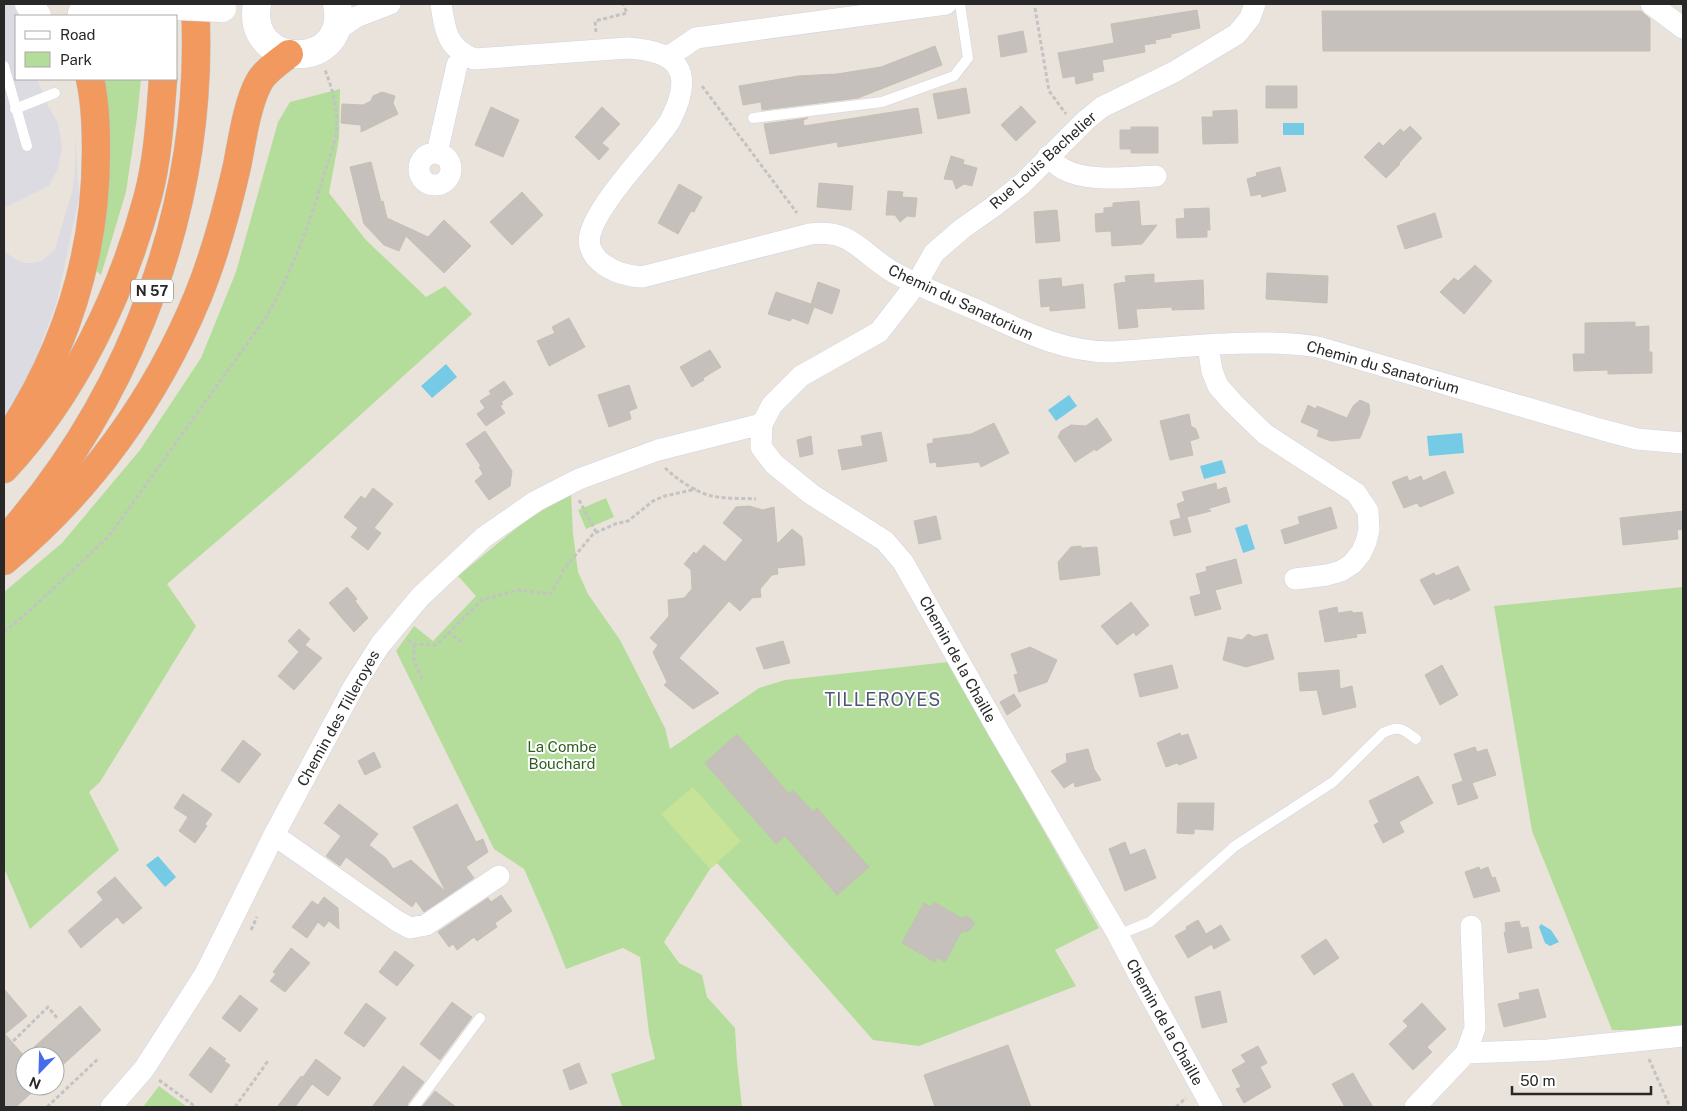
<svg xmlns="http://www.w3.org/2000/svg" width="1687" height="1111" font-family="'Public Sans',sans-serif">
<rect width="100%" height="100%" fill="#eae3db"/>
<path fill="#dddbe2" d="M4 4H13L18 16H16V79H37L48 106 58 123 62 147 58 169 49 186 4 208Z
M75 133 79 197 57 301 29 377 4 419V251L16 260 25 263H34L43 260 55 249 72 192 75 171Z"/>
<path fill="#b4dd9b" d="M101 79H141L137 118 126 192 101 275 95 270 109 190 105 94Z
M340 89 339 139 329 193 366 240 426 297 445 286 472 314 294 475 167 584 196 626 100 782 89 792 119 850 30 929 4 868V592L62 543 140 450 201 358 236 272 278 122 290 102Z
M571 493 573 534 578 572 588 594 620 640 665 728 670 749 759 688 785 680 948 662 1099 928 1055 950 1076 986 919 1046 873 1040 717 863 710 869 664 942 679 963 702 975 707 997 735 1028 737 1062 742 1107H622L611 1074 655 1059 649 1033 640 957 623 948 566 969 549 926 524 869 494 849 396 651 414 626 433 641 476 596 458 576 525 521Z
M606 498 614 517 586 529 578 510Z
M1683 587V1030H1612L1532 831 1494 606Z
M159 1086 187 1107H143Z"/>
<path fill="#c6e398" d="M693 787 741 841 710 869 661 814Z"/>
<path fill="#75cbe5" d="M1283 123H1304V135H1283Z
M446 364 457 377 432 398 421 386Z
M1069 395 1077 406 1056 421 1048 410Z
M1462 433 1464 453 1429 456 1427 436Z
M1222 460 1226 473 1204 479 1200 466Z
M1247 524 1255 549 1243 553 1235 528Z
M158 856 176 877 165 887 146 865Z
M1541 924 1551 930 1559 942 1550 946 1545 943 1539 927Z"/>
<path fill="#c5c0bb" stroke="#c5bfb5" d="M1197 10 1200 28 1171 34V37L1155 40 1156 43 1144 45 1145 52 1102 60 1104 71 1092 73 1093 80 1076 84 1075 76 1063 78 1058 53 1114 43 1111 24Z
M1322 11H1641L1650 19V51H1323Z
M1023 31 1027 52 1001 57 998 36Z
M935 46 942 65 858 98 762 110 761 102 743 105 739 86 798 76 837 74 881 67Z
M1266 86H1297V108H1266Z
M966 88 970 113 938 119 933 94Z
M382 92 395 96 393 103 398 114 361 132V125L341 123 342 104 363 105 371 101 373 96Z
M1021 106 1036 122 1016 141 1001 125Z
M491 107 519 120 503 157 475 145Z
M602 107 620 124 602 143 609 149 599 160 575 137Z
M918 108 922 133 838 147 837 142 770 154 764 124 808 118 803 120 804 126Z
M1237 110 1238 143 1203 144 1202 117H1213V111Z
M1410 126 1422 138 1399 163 1400 164 1386 178 1364 157 1379 142 1383 146 1400 129 1404 132Z
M1131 127H1158V153H1131V149H1120V130H1131Z
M951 156 964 160 963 164 977 168 972 186 964 184 956 189 953 180 944 179Z
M371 162 381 202 383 201 387 218 428 237 444 220 471 246 444 273 406 236 399 251 384 245 364 224 350 167Z
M1280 167 1286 191 1262 197 1261 194 1251 196 1247 179 1257 176 1256 173Z
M819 183 853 186 851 210 817 207Z
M679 184 702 197 694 212 691 211 678 234 658 223Z
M888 191 903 192 902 197 917 198 915 217 907 216 900 222 895 215H886Z
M522 192 543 215 512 245 490 222Z
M1139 201 1141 226 1157 225 1142 244 1112 246 1111 231 1096 232 1095 214 1104 213V208L1113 207V203Z
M1209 208 1210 230H1207V237L1177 238 1176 219 1185 218 1184 209Z
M1057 210 1060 241 1036 243 1034 212Z
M1435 213 1442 237 1405 249 1397 226Z
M1475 265 1492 281 1464 314 1440 292 1454 278 1458 281Z
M1267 273 1328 276 1327 303 1266 299Z
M1154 274V283L1203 280 1204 309 1172 310V307L1136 309 1138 327 1119 329 1114 284 1126 282 1125 276Z
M1061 278 1062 287 1083 284 1085 308 1050 311V306L1041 307 1039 280Z
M818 282 840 290 832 314 814 307 808 324 792 318 790 321 768 314 776 292 811 304Z
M569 318 585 347 549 366 537 341 555 333 552 327Z
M1635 322V327L1649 326V352H1652V373L1608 374V370L1574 371 1573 354H1585V323Z
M710 350 721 367 703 378 704 380 692 387 680 367Z
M504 381 513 394 501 402 503 404 500 406 505 413 486 426 477 414 485 408 480 401 491 394 489 391Z
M629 385 637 408 629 411 631 419 609 427 598 395Z
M1360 400 1369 404 1370 413 1360 438 1331 441 1317 436 1319 430 1301 422 1308 405 1316 409 1317 406 1347 418 1353 406Z
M1189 414 1191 426 1196 429 1199 438 1190 441 1193 455 1170 460 1160 421Z
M1097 418 1112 440 1096 451 1095 449 1075 462 1058 437 1061 431 1071 425 1086 426Z
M994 423 1009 453 981 467 979 462 937 467 936 462 930 463 927 444 933 443V439L971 434Z
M485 431 512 471 510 486 489 500 475 481 483 474 479 467 481 466 466 444Z
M881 432 887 461 842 470 838 450 863 446 861 436Z
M811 436 813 454 800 457 797 440Z
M1445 471 1454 493 1420 507 1417 503 1404 508 1392 482 1407 476 1409 481 1421 476 1423 481Z
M1216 483 1217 490 1226 487 1230 502 1207 509 1211 511 1187 517 1191 532 1174 536 1170 521 1181 518 1177 504 1185 501 1182 492Z
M373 488 393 504 374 528 381 533 368 550 351 537 358 528 344 517 361 496 365 499Z
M749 506 763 510 774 507 777 544 792 529 802 537 805 565 777 568 778 574 772 575 760 589 761 597 752 598 740 611 729 601 679 658 719 693 693 709 664 685 667 682 653 652 658 645 650 638 669 616 668 600 684 598 692 589 691 570 684 564 694 552 696 554 704 545 725 562 743 540 723 523 736 507Z
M1331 507 1337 528 1285 544 1281 530 1300 524 1298 517Z
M1683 511V529L1677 530 1678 539 1623 545 1620 518Z
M936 516 941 539 919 544 914 521Z
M1081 546V548L1097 547 1100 575 1060 580 1058 562 1071 547Z
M1236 559 1242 583 1215 590 1221 609 1195 616 1190 597 1201 594 1196 574 1207 571 1206 567Z
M1458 566 1470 590 1450 600 1449 598 1434 605 1420 580 1434 573 1436 576Z
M347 587 357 599 355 601 368 618 354 632 329 603Z
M1131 602 1149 625 1136 636 1134 632 1117 645 1101 626Z
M1337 607 1338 613 1352 611 1353 613 1362 612 1366 633 1356 634 1357 637 1325 642 1319 611Z
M299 629 310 639 305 645 322 658 294 690 278 676 299 652 288 641Z
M1248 634 1254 637 1267 634 1274 659 1246 667 1223 660 1228 637 1242 640Z
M783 641 790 663 764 669 756 648Z
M1030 647 1057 660 1047 682 1019 692 1014 675 1018 674 1011 654Z
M1172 665 1178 688 1140 697 1134 674Z
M1442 665 1458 695 1440 705 1425 675Z
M1339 670 1340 689 1352 686 1356 707 1323 715 1317 690 1300 691 1298 673Z
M1014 694 1021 706 1007 715 1000 702Z
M1180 733 1181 736 1188 734 1197 758 1179 765 1177 763 1166 767 1157 743Z
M737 734 789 794 793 790 813 812 817 808 869 867 837 895 785 836 776 844 705 763Z
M243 740 261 754 239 783 221 770Z
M1475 747 1477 752 1487 749 1496 775 1472 783 1478 798 1458 805 1452 785 1463 781 1454 754Z
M1088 749 1094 769 1101 780 1075 787 1074 782 1064 788 1051 771 1067 762 1066 754Z
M374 752 381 767 365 775 358 761Z
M1418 776 1433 803 1399 822 1404 832 1383 843 1374 825 1379 822 1369 801Z
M183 794 212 814 205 824 207 826 195 843 179 831 188 817 174 808Z
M1178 803H1214L1213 830 1194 829V834L1177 833Z
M339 804 378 834 369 845 386 858 393 869 411 860 446 892 413 827 457 804 476 842 483 839 488 852 466 867 474 878 424 912 416 901 412 907 346 857 340 866 326 856 341 836 324 823Z
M1125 842 1130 855 1145 849 1156 878 1125 891 1109 849Z
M1479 867 1480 870 1488 867 1492 878 1495 877 1500 891 1474 898 1465 872Z
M115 877 142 908 123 924 117 917 81 948 68 931 103 900 97 892Z
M501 895 512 911 495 923 497 927 477 941 474 937 457 950 453 944 449 947 438 932 488 898 491 902Z
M324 897 338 908 339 929 329 921 324 927 318 922 307 938 292 927 312 901 318 905Z
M934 902 961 918 968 916 975 923 969 931 961 932 945 962 937 957 935 962 902 943 924 903 931 907Z
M1198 920 1206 934 1221 925 1230 940 1214 949 1209 939 1212 944 1188 958 1175 936 1187 929 1186 927Z
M1519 921 1521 928 1528 927 1532 948 1508 953 1504 932H1506L1505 923Z
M1326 939 1339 958 1314 975 1301 956Z
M291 948 310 963 285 992 270 981 276 974 273 972Z
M395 951 414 965 397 986 379 972Z
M4 989 27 1016 5 1034 25 1057V1086H39L16 1107H4Z
M1538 989 1546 1017 1504 1027 1498 1004 1520 999 1519 993Z
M1220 991 1227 1022 1202 1028 1195 997Z
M240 995 258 1009 240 1032 222 1018Z
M452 1002 472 1017 440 1060 420 1044Z
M366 1003 386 1018 364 1047 344 1033Z
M1422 1003 1446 1029 1427 1047 1432 1052 1413 1070 1389 1044 1408 1026 1403 1021Z
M80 1006 101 1030 55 1072V1056H24Z
M1008 1045 1031 1107H935L924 1075Z
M1258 1046 1267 1063 1260 1067 1271 1087 1244 1103 1236 1089 1241 1087 1232 1070 1246 1062 1241 1055Z
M210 1047 226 1059 224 1061 230 1065 211 1093 189 1075Z
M316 1059 341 1078 328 1096 303 1077Z
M579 1063 587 1083 570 1090 563 1070Z
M403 1066 424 1082 408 1103 407 1107H372Z
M1353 1073 1359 1084 1373 1107H1345L1332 1084Z
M301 1076 312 1084 295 1107H277Z
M435 1091 456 1107H422Z"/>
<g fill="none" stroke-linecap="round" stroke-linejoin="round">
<g stroke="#d1d4e0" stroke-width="11">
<path id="lane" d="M4 66 27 146
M15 109 55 93
M753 118 882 102 954 76 968 58 960 4
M1118 935 1150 922 1235 846 1333 782 1383 733C1399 725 1403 729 1416 739
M414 1107 480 1018"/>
</g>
<g stroke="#d1d4e0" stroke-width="22">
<path id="street" d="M441 4C445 31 447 48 474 59L628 48C678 51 695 71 671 119 667 127 660 134 655 141 637 164 596 208 590 235 587 246 594 258 603 264 615 273 627 276 642 277L810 234C852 229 861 253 893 272 920 287 949 298 977 310 1020 330 1062 352 1111 352 1176 348 1254 337 1318 347L1603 430 1637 439 1683 443
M1651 4 1683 28
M334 32 356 17 390 4
M668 57 696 38 946 4
M437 153 457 65 463 54
M419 169a16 16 0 1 1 32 0a16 16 0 1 1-32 0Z
M1048 156C1053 161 1057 166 1063 169 1089 183 1127 177 1156 176
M1208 346 1212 371 1218 386 1233 403 1265 434 1356 493 1368 511 1369 530 1366 542 1361 553 1352 564 1341 571 1327 575 1295 579
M762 424 761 447 774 464 811 494 885 541 903 562 998 730 1118 935 1139 975 1212 1107
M274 835 397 921 410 928 426 925 499 876
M1466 1053 1548 1050 1683 1036
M111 1107 144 1069 205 974 274 835 354 686 380 645 420 597 484 537 536 501 579 479 658 450 762 424 772 405 801 376 879 332 917 283 934 253 963 228 993 207 1022 184 1085 121 1102 107 1174 72 1237 34 1250 18 1255 4
M1415 1107 1466 1053 1475 1028 1471 926"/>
</g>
<g stroke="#d1d4e0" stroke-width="29">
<path id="secondary" d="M29 4 37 16
M257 4C245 71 351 71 337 4
M82 13 105 7 135 4"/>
</g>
<g stroke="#c3c3c3" stroke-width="29">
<path id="highway" d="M4 444C64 355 97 255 96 147 96 125 95 101 90 79
M4 469C73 395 122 294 148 196 158 158 160 118 163 79
M4 541C134 395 206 199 195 4
M4 561C89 491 156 398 198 296 215 254 227 210 237 166 242 141 247 104 259 82 265 71 279 62 289 54"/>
</g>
<path stroke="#c3c3c3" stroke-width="3" stroke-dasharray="4 2.5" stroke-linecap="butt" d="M1035 8 1049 91 1066 114
M596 32 595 21 627 13 623 4
M702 86 797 213
M665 468C678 480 695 492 712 496 726 499 742 498 756 499
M579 500 596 532
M4 632 26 614 109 536 267 316C292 270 310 225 324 174 328 161 334 147 336 134 339 112 333 90 325 70
M448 632 462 642
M408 640 414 644 436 645 482 600 518 590 551 594 564 569 593 534 615 524 628 521 653 501 665 496 696 489
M414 644V660L423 681
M251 930 257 917
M4 1050 48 1007 58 1019
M1649 1059 1670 1107
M159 1080 196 1107
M47 1107 99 1058
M235 1107 268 1061
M1176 1107 1186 1098"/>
<use href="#lane" stroke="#fff" stroke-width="10"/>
<use href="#street" stroke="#fff" stroke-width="21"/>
<use href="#secondary" stroke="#fff" stroke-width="28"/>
<use href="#highway" stroke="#f1995e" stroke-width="28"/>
<g stroke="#d1d4e0" stroke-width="29" stroke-linecap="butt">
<path id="secondary-bridge" d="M135 4 222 8"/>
</g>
<use href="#secondary-bridge" stroke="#fff" stroke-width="28"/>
</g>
<g text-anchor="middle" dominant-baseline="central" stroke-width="4" stroke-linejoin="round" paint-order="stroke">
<rect fill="#fff" stroke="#686868" stroke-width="1" x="131" y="279.5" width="42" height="23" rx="4"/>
<g font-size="14" font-weight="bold" fill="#282828">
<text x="152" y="291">N 57</text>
</g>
<g font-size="15" fill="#282828" stroke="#fff">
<text transform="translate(1043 160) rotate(-42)">Rue Louis Bachelier</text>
<text transform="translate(961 302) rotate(25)">Chemin du Sanatorium</text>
<text transform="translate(1383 367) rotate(16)">Chemin du Sanatorium</text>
<text transform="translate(958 659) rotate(61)">Chemin de la Chaille</text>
<text transform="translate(338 718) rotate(-61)">Chemin des Tilleroyes</text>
<text transform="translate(1165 1022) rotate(61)">Chemin de la Chaille</text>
</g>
<g font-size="15" fill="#2e5f1f" stroke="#fff">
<text x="562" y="746">La Combe<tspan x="562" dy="17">Bouchard</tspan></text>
</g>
<g font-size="18" letter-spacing="1" fill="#4d5575" stroke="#fff">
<text x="883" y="699">TILLEROYES</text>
</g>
</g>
<rect width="1687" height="1111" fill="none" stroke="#282828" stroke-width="10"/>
<rect x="15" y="15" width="162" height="65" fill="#ffffff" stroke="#a9a9a9"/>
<rect x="25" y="31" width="25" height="8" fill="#ffffff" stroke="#a9a9a9"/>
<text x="60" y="40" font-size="15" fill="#282828">Road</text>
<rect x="25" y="52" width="25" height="15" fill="#b4dd9b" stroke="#a9a9a9"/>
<text x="60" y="65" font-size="15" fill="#282828">Park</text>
<g transform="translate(40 1071) rotate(203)"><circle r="24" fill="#ffffff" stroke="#a9a9a9"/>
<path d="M0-4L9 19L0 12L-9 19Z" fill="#466bec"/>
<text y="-8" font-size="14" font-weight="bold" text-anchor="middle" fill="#282828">N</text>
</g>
<path d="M1512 1086v8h139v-8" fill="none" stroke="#282828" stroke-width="2.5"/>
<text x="1520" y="1086" font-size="15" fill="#282828" stroke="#ffffff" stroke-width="4" paint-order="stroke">50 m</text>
</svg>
